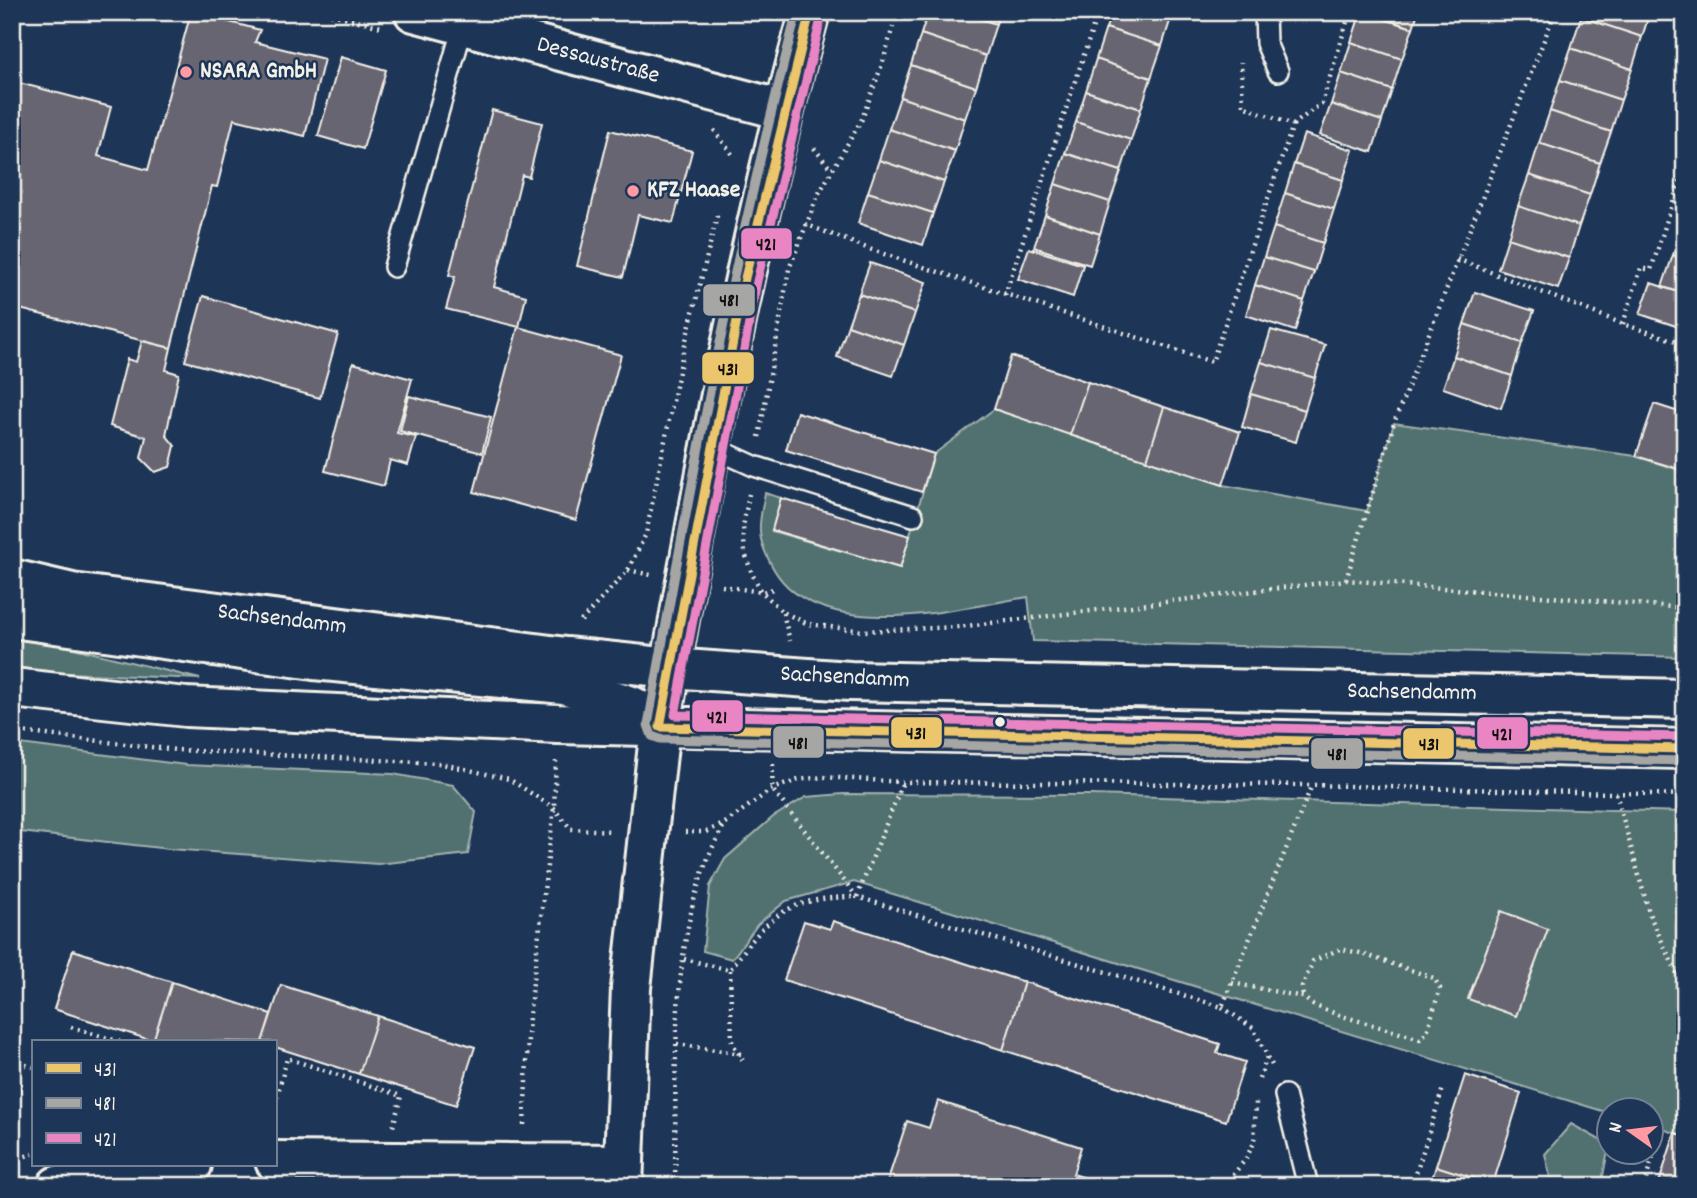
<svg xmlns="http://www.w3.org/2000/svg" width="1697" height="1198" font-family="Dekko,sans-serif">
<rect width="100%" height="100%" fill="#1d3557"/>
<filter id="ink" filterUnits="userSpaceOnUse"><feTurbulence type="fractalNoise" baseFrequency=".0143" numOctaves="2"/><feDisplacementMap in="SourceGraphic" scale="14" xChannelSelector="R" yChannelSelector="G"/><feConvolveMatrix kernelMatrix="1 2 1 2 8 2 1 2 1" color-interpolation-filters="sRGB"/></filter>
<g filter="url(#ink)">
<path fill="#517171" stroke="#a2b1ac" stroke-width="2" d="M994 409 1223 485 1367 511 1394 423 1636 456 1685 472V657L1033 641 1028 597C955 609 815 646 772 566 766 555 760 543 760 531 759 519 763 505 765 493L781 498 772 531 900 568 934 454Z
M12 633 200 679 44 672 12 666Z
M12 743 186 765 393 774 453 785 476 812 468 854 378 864 169 849 12 831Z
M843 794 1091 795 1685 812V1136L1652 1126V1110H1610L1609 1113 854 882 786 901 758 924 732 959 703 951 710 886 725 859 773 817 806 797Z
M1571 1124 1609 1145 1601 1186H1552L1545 1154Z"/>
<path fill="#686572" stroke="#f4f1e8" stroke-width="2" d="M191 12 260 30 255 42 324 59 305 136 234 119 217 187 212 186 171 348 12 307V81L111 107 98 156 148 170Z
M928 12H960L996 24 986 56 921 34Z
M960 12H1000L996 24Z
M1112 12H1163L1172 15 1162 46 1106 28Z
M1361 12 1413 28 1402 59 1351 42Z
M1365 12H1418L1413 28Z
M1583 12H1650L1642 37 1581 17Z
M1581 17 1642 37 1632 69 1571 48Z
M1106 28 1162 46 1151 78 1096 59Z
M921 34 986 56 976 87 911 65Z
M1351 42 1402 59 1392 90 1341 73Z
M1571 48 1632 69 1621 100 1560 80Z
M341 57 386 70 363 149 318 136Z
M1096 59 1151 78 1141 109 1086 91Z
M911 65 976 87 965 119 900 97Z
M1341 73 1392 90 1382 121 1331 104Z
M1560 80 1621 100 1611 132 1550 111Z
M1086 91 1141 109 1131 140 1076 122Z
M900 97 965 119 955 151 889 129Z
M1331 104 1382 121 1372 152 1320 135Z
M492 110 542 123 529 177 522 175 494 287 526 296 519 327 446 309 455 277 449 275Z
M1550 111 1611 132 1600 163 1539 143Z
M1076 122 1131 140 1121 171 1065 153Z
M889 129 955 151 944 182 879 160Z
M610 130 692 151 673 223 638 215 623 277 577 266Z
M1304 134 1353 150 1343 180 1294 164Z
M1539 143 1600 163 1590 195 1529 175Z
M1065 153 1121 171 1110 202 1055 184Z
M879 160 944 182 933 213 868 192Z
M1294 164 1343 180 1334 209 1285 193Z
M1529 175 1590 195 1579 226 1518 206Z
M1055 184 1110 202 1100 234 1045 215Z
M868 192 933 213 923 245 858 223Z
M1285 193 1334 209 1323 243 1274 227Z
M1518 206 1579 226 1569 258 1508 238Z
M1045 215 1100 234 1090 265 1034 247Z
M1683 224H1685V259L1673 255Z
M1274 227 1323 243 1314 272 1264 257Z
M1508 238 1569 258 1558 289 1498 269Z
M1029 248 1083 265 1073 297 1018 279Z
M1673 255 1685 259V294L1662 287Z
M1264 257 1314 272 1304 301 1255 285Z
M870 263 926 282 915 313 859 294Z
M1651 283 1685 294V329L1640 314Z
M1255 285 1304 301 1295 331 1246 315Z
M1475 292 1534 311 1522 343 1464 324Z
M859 294 915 313 904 345 848 325Z
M203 296 338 334 320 398 185 361Z
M1464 324 1522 343 1512 376 1454 356Z
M848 325 904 345 893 376 837 357Z
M518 327 621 355 576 520 474 492Z
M1271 330 1325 345 1315 378 1261 362Z
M142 341 171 348 166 370 179 374 166 435 175 446 170 467 155 472 141 458 146 437 110 426 127 359 136 362Z
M1011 356 1088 382 1070 435 994 409Z
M1454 356 1512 376 1501 408 1443 388Z
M1261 362 1315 378 1305 410 1251 394Z
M353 363 412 379 397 433 416 437 408 465 390 460 384 486 325 471Z
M1088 382 1164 407 1147 460 1070 435Z
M1251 394 1305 410 1296 442 1242 427Z
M409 396 491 417 482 453 400 431Z
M1654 404 1685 414V471L1636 456Z
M1164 407 1240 432 1223 485 1147 460Z
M797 412 934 454 922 492 786 450Z
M781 498 910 536 900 568 772 530Z
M1501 911 1548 929 1516 1016 1468 999Z
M804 921 830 929 833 921 1024 982 1003 1050 784 980Z
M73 950 172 982 153 1041 54 1009Z
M172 982 271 1014 262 1042 153 1041Z
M1024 982 1220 1044 1217 1053 1245 1062 1226 1121 1003 1050Z
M281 985 378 1016 359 1074 275 1047V1042H262Z
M378 1016 475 1047 456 1105 359 1074Z
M1465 1075 1521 1093 1493 1184 1436 1166Z
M12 1081 22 1084 12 1114Z
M938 1101 1081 1147 1073 1174 1111 1186H886L907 1121 929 1128Z
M1675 1133 1685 1136V1186H1658Z
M1436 1166 1493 1184 1492 1186H1430Z"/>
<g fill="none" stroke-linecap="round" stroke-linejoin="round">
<g stroke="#f4f1e8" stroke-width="24">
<path id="service" d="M1265 12 1266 43 1278 71
M394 267 465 19
M710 446 754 466 913 516
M1285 1095 1308 1186"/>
</g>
<g stroke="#f4f1e8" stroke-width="44">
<path id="minor" d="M414 12 783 110
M12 618 314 660 564 684 632 706 660 727 631 988 623 1186
M275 1161 623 1164
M57 1186 109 1171 192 1165"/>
</g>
<g stroke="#f4f1e8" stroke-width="44">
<path id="tertiary" d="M12 579 72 593 566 657 671 668 850 681 1685 699
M12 688 186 707 558 724 1685 749
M660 727C702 487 745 247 810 12"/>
</g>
<path stroke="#f4f1e8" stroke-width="4.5" stroke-dasharray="2 5" stroke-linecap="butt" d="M324 12 381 27
M1293 125 1322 103 1350 12
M714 130 732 154
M814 148 831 169
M805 224 872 250 1212 362 1293 125 1243 106 1241 62
M1457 259 1623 324 1685 344
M1005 295 1098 12
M1623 324 1641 268 1651 270 1685 164
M759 437 789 269 818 195 862 119 883 62 897 12
M749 494 743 527 745 553 752 574 762 592 783 612 808 624 863 631 958 627 1346 580 1685 608
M628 570 651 575
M1346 580 1394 423 1555 12
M722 586 762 592 773 589
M783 613 790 641
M581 621 628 570 646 534 683 352 718 212
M12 731 177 750 438 763 509 779 554 808 571 829 613 831
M773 764 772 789 857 897 1222 1007 1312 785
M1616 793 1650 916 1685 990
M685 832H706L725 823 772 789 798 780 823 777 903 782 1312 785 1685 795
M684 959 730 970C769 915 787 897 857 897L903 782
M730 970 732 1042 745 1064
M1232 983 1303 997 1313 1005 1339 1015 1420 1039 1427 1032 1440 988 1434 978 1360 953 1340 949 1313 961 1302 987 1303 997
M1222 1007 1253 1028 1274 1069
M71 1027 121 1042
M677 1044 741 1054
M12 1061 33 1067
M1259 1079 1268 1054
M275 1092 278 1093 287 1058 401 1096 393 1127
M275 1105 278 1093
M524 1125 529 1016 554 808 556 761
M12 1160 33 1154
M675 1186C677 1073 666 922 725 824
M1224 1186 1245 1160 1254 1143 1256 1102
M1412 1186 1443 1088
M1644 1186 1656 1147"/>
<use href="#service" stroke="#1d3557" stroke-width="19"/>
<use href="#minor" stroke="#1d3557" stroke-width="38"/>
<use href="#tertiary" stroke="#1d3557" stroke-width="38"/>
<g stroke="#1d3557" stroke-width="14">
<path id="bus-1" d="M660 727 1685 749
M660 727 745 278 810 12"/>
</g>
<g stroke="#1d3557" stroke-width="14">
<path id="bus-2" d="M797 12C735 247 690 485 648 725L652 736 660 739 1685 761"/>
</g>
<g stroke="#1d3557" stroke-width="14">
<path id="bus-3" d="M822 15 757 281 675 715 1685 737"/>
</g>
<use href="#bus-1" stroke="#ebc66c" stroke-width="9"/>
<use href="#bus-2" stroke="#a6a6a5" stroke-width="9"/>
<use href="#bus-3" stroke="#ea85c4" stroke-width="9"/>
</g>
</g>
<g fill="#ff9aa2" stroke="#1d3557" stroke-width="2.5">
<circle cx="186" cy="72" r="7"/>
<circle cx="633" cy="191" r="7"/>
</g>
<circle fill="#f4f1e8" stroke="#1d3557" stroke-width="2.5" cx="1000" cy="722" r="6"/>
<g text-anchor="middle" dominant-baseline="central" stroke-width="5" stroke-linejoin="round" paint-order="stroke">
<g font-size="24" fill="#f4f1e8" stroke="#1d3557">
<text transform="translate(598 61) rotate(15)">Dessaustraße</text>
<text transform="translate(282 620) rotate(7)">Sachsendamm</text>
<text transform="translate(845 678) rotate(3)">Sachsendamm</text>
<text transform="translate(1412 693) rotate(1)">Sachsendamm</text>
</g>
<g font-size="24" font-weight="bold" fill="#f4f1e8" stroke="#1d3557" text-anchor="start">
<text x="200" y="72">NSARA GmbH</text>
<text x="647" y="191">KFZ Haase</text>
</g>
</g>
<g stroke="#1d3557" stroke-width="2.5">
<rect x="740" y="227" width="53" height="33" rx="7" fill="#ea85c4"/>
<rect x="702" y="283" width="54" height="34" rx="7" fill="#a6a6a5"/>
<rect x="701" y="351" width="54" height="34" rx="7" fill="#ebc66c"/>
<rect x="691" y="699" width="53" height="34" rx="7" fill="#ea85c4"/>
<rect x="890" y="716" width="53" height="33" rx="7" fill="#ebc66c"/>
<rect x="1476" y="716" width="53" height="34" rx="7" fill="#ea85c4"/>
<rect x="772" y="725" width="53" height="34" rx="7" fill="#a6a6a5"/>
<rect x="1402" y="727" width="53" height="33" rx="7" fill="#ebc66c"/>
<rect x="1310" y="737" width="54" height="33" rx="7" fill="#a6a6a5"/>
</g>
<g font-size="19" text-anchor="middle" font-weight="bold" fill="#111">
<text x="766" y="250">421</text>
<text x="729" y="306">481</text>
<text x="728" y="375">431</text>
<text x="717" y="723">421</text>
<text x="916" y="739">431</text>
<text x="1502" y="740">421</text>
<text x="798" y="749">481</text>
<text x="1429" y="750">431</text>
<text x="1337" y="760">481</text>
</g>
<rect width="1697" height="1198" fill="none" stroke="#1d3557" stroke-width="42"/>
<rect x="21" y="21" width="1655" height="1156" fill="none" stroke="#f4f1e8" stroke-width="2.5" filter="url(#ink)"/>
<rect x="32" y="1040" width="245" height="126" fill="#1d3557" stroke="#738091" stroke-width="2"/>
<rect x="46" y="1063" width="35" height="10" fill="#ebc66c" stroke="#738091" stroke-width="2"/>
<text x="94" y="1076" font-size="21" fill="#f4f1e8">431</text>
<rect x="46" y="1098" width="35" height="10" fill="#a6a6a5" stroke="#738091" stroke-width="2"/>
<text x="94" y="1110" font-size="21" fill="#f4f1e8">481</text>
<rect x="46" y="1133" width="35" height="10" fill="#ea85c4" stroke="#738091" stroke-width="2"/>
<text x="94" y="1146" font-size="21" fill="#f4f1e8">421</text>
<g transform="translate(1630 1131) rotate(284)"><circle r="33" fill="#1d3557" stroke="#738091" stroke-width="2"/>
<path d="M0-5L12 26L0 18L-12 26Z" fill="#ff9aa2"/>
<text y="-10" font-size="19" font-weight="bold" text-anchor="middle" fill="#f4f1e8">N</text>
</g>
</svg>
